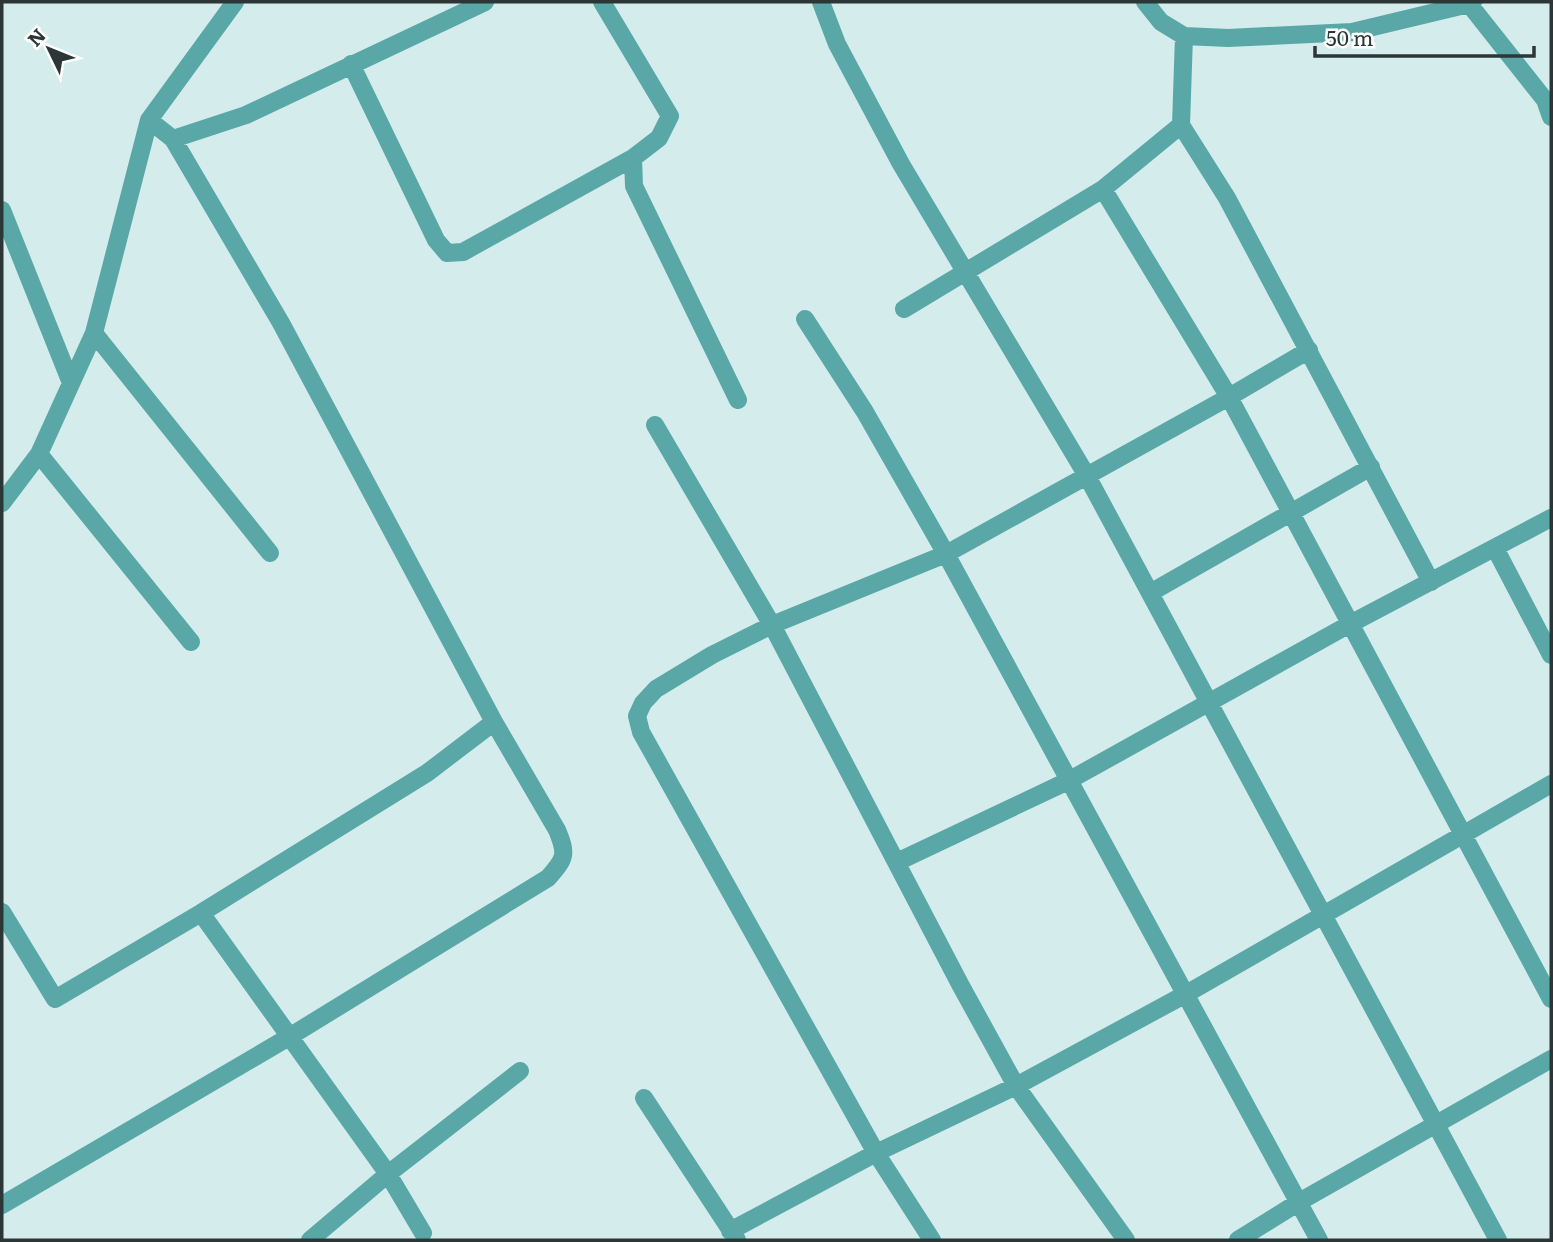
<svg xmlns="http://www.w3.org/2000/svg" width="1553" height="1242" font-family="Literata,serif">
<rect width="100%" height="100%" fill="#d4eceb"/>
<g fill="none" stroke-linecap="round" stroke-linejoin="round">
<path stroke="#59a8a7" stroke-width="18" d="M602 2 670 116 659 138 633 158 634 186 738 400
M821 2 837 44 901 164 1087 476 1498 1240
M1145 2 1161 22 1184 36 1228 38 1352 32 1469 4 1473 2
M1469 4 1545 100 1551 117
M1184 36 1181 125 1227 198 1431 582
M351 64 436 240 447 253 463 252 633 158
M149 120 173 139 246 115 485 2
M173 139 281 323 494 722 427 773 201 913
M1103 189 1229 397 1551 999
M2 210 71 383
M904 309 1103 189 1181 125
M805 319 865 412 946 554 1319 1240
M94 333 270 553
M655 425 772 625 961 986 1016 1086 1126 1240
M39 454 191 642
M2 503 39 454 94 333 149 120 235 2
M1495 548 1551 655
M1150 593 1371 467
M897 862 1068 781 1350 624 1551 518
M2 912 55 999 201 913 388 1174 423 1233
M644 1098 737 1240
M2 1205 289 1037 548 878C566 858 567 854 557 830L494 722
M730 1231 876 1153 1016 1086 1186 994 1551 784
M310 1240 388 1174 520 1071
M932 1240 876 1153 641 732 637 716 643 703 656 689 712 655 772 625 946 554 1229 397 1309 350
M1238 1240 1299 1202 1551 1059"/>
</g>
<rect width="1553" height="1242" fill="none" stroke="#2d3636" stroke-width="7"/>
<g transform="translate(49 49) rotate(313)" stroke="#ffffff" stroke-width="5" paint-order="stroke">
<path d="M0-5L12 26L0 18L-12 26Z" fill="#2d3636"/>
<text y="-10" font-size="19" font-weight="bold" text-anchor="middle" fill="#2d3636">N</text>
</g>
<path d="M1315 46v10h219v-10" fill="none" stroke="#2d3636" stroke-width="3.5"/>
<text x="1326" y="46" font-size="21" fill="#2d3636" stroke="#ffffff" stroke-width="5" paint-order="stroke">50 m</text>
</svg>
